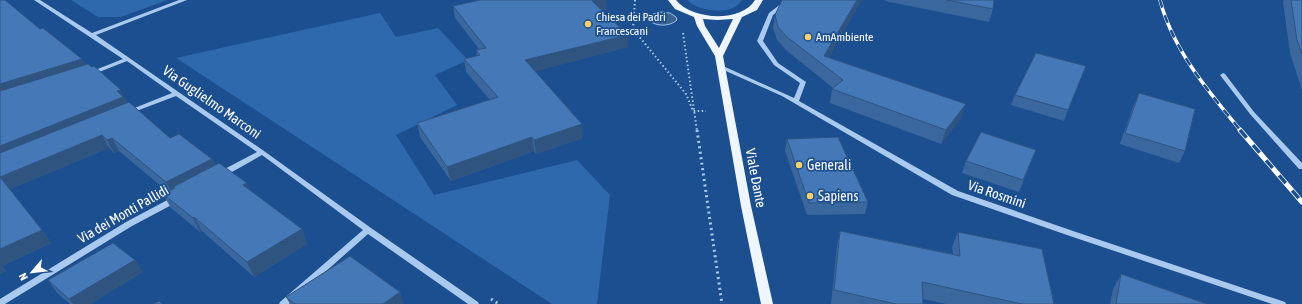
<svg xmlns="http://www.w3.org/2000/svg" width="1302" height="304" font-family="'Asap Condensed',sans-serif">
<rect width="100%" height="100%" fill="#1b4f8f"/>
<path fill="#2e69ad" d="M71 0H167L121 17H98Z
M687 0H742C734 16 698 12 687 0Z
M380 13 396 37 438 28 468 60 435 75 457 105 396 135 434 195 577 160 610 195 597 304H552L176 58Z"/>
<path fill="#3c6290" stroke="#9cc4f0" d="M661 12 670 13 676 17 677 20C670 27 654 27 648 19L653 14Z"/>
<g fill="none" stroke-linecap="round" stroke-linejoin="round">
<path stroke="#a9c9ee" stroke-width="2" stroke-dasharray="1.5 2.5" stroke-linecap="butt" d="M635 0 633 29 686 94 693 111H706
M683 33 697 131"/>
<path stroke="#a9c9ee" stroke-width="3" stroke-dasharray="2 3.5" stroke-linecap="butt" d="M697 130 722 304
M491 299 499 304"/>
<path fill="#a9c9ee" fill-rule="evenodd" d="M34 0H40L92 33 179 0H187L96 35 264 151 371 228 478 302 479 304H468L368 234 289 304H279L280 302 363 230 262 155 223 177H217L216 175 217 173 257 152 176 96 131 113H127L126 112 127 111 172 93 127 61 94 74H90L89 73 90 72 123 59Z
M786 0H792L773 15 763 41 778 63 806 82 799 101 958 191 1073 231 1285 302 1286 304H1272L1067 235 952 195 782 96 719 68V66H723L794 98 800 83 774 65 757 41 769 13Z
M1223 73 1225 74 1254 112 1302 163V169H1299L1250 114 1220 75Z
M173 197H176L180 199 179 201 132 226 5 304H0V299L126 222Z"/>
<path fill="#f0f6ff" fill-rule="evenodd" d="M668 0H676C692 20 741 23 755 0H763L757 10 742 17 723 56 751 206 773 304H761L741 206 715 56 697 26 694 17 675 9ZM703 19 717 20 733 19 719 48 705 26Z"/>
<g stroke="#fff" stroke-width="3.5">
<path id="rail-far1" d="M1160 0C1173 50 1208 91 1241 131"/>
</g>
<g stroke="#fff" stroke-width="5">
<path id="rail" d="M1240 130 1302 202"/>
</g>
<use href="#rail-far1" stroke="#1b4f8f" stroke-width="2.5" stroke-dasharray="8" stroke-linecap="butt"/>
<use href="#rail" stroke="#1b4f8f" stroke-width="3.5" stroke-dasharray="10" stroke-linecap="butt"/>
</g>
<path fill="#3a679d" d="M0 0 40 29 85 65 127 101 126 102 127 103 170 138 212 159 215 165 247 183 250 191 302 229 307 244 254 277 202 231 200 232 171 208 163 194 168 192 119 151 114 153 109 148 10 189 42 230 51 243 2 266 6 271 0 274Z
M885 0H994L993 9 989 22 885 1Z
M1284 0H1302V90L1290 53 1283 2Z
M453 6 607 10 602 11 628 35V47L535 71 583 138 536 154 534 151 451 181 420 137 417 123 490 100 466 72 464 59 477 56 476 50 479 49 455 18Z
M775 15 829 57 961 118 941 144 830 103 832 89 833 88 786 50 777 40 773 28Z
M1139 93 1185 151 1179 163 1120 144 1134 104Z
M1015 95 1068 110 1064 121 1011 105Z
M787 139 868 202 865 214 807 215 785 151Z
M1036 150 1019 192 962 173 966 161Z
M840 231 953 254 952 247 958 232 1054 304H946L923 299V304H831L837 246Z
M143 272 90 304H70L57 293 48 280Z
M1121 274 1207 304H1110L1113 289Z
M400 292 403 304H290L286 297Z"/>
<path fill="#305480" d="M597 0H606L607 10 593 13 592 1Z
M857 0H862L824 66V56Z
M628 35V47L526 74 525 60Z
M82 59 88 71 0 98V84Z
M121 90 127 101 126 102 129 109 0 161V146Z
M966 104 961 118 941 144 946 130Z
M582 124 583 138 536 154 534 140Z
M102 135 109 148 9 190 0 177Z
M532 137 534 151 451 181 447 167Z
M112 138 119 151 114 153 107 140Z
M212 159 218 171 175 188 173 187 176 193 173 195 166 182Z
M247 183 253 197 243 185Z
M194 217 202 231 200 232 193 218Z
M302 229 307 244 254 277 247 262Z
M42 230 51 243 2 266 6 271 0 274V249Z
M135 260 143 272 90 304H73L69 299Z
M400 292 403 304H383Z"/>
<path fill="#4478b7" stroke="#305480" d="M0 0H5L40 29 43 28 82 59 0 84Z
M480 0H597L592 1 628 35 525 60 582 124 534 140 532 137 447 167 417 123 498 97 464 59 480 55 476 50 486 48 453 6Z
M782 0H857L824 56 966 104 946 130 832 89 843 80 787 37 778 27 775 15Z
M947 0H994L993 9Z
M1291 0H1302V54L1297 40Z
M1036 53 1086 66 1068 110 1015 95Z
M88 64 92 67 94 66 121 90 117 91 123 97 0 146V91Z
M1139 93 1195 109 1185 151 1125 133Z
M129 102 170 138 179 134 212 159 166 182 112 138 107 140 102 135 0 177V153Z
M981 132 1036 150 1023 180 966 161Z
M838 137 868 202 809 203 787 139Z
M219 163 247 183 243 185 302 229 247 262 194 217 193 218 163 194 175 188 173 187Z
M0 177 42 230 0 249Z
M840 231 960 256 958 232 1042 249 1054 304H1022L922 282 923 304H896L834 290Z
M113 243 135 260 69 299 48 280Z
M350 256 400 292 383 304H295L286 297Z
M1121 274 1207 304H1116Z
M159 301 162 304H153Z"/>
<g fill="#ffd166" stroke="#1b4f8f" stroke-width="1.5">
<circle cx="588" cy="24" r="4"/>
<circle cx="808" cy="37" r="4"/>
<circle cx="799" cy="165" r="4"/>
<circle cx="810" cy="196" r="4"/>
</g>
<g text-anchor="middle" dominant-baseline="central" stroke-width="3.5" stroke-linejoin="round" paint-order="stroke">
<g font-size="12" fill="#fff" stroke="#1b4f8f" text-anchor="start">
<text x="596" y="17">Chiesa dei Padri<tspan x="596" dy="14">Francescani</tspan></text>
<text x="816" y="37">AmAmbiente</text>
</g>
<g font-size="14" fill="#fff" stroke="#1b4f8f">
<text transform="translate(212 102) rotate(35)">Via Guglielmo Marconi</text>
<text transform="translate(756 178) rotate(79)">Viale Dante</text>
<text transform="translate(997 194) rotate(19)">Via Rosmini</text>
<text transform="translate(123 214) rotate(-30)">Via dei Monti Pallidi</text>
</g>
<g font-size="14" fill="#fff" stroke="#1b4f8f" text-anchor="start">
<text x="807" y="165">Generali</text>
<text x="818" y="196">Sapiens</text>
</g>
</g>
<g transform="translate(32 272) rotate(242)" stroke="#1b4f8f" stroke-width="3" paint-order="stroke">
<path d="M0-3L7 15L0 10L-7 15Z" fill="#ffffff"/>
<text y="-6" font-size="11" font-weight="bold" text-anchor="middle" fill="#ffffff">N</text>
</g>
</svg>
